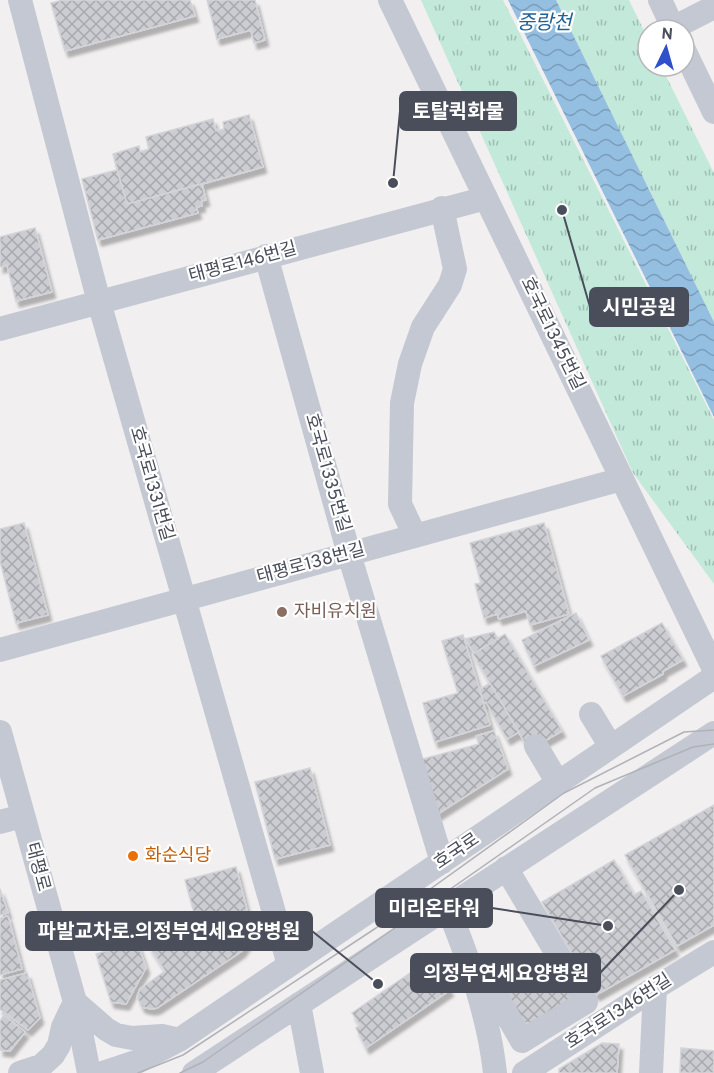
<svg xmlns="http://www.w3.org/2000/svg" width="714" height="1073" font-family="Overpass,'Noto Sans KR',sans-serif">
<defs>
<pattern id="grass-tufts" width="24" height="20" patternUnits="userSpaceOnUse" patternTransform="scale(1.5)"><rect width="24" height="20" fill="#c2e9da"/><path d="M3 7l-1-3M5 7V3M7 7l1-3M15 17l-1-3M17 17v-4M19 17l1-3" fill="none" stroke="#a0bfb4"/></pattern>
<pattern id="water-waves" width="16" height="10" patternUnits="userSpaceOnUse" patternTransform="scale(1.5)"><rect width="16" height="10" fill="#94bfe1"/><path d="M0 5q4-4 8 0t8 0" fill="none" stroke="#7b9db9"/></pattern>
<pattern id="building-cross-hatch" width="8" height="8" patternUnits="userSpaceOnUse" patternTransform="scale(1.5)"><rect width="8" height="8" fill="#cccdd2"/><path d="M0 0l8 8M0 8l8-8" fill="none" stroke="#a8a9ad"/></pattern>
<filter id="shadow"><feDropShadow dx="3.5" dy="6" stdDeviation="1.5" flood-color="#0004"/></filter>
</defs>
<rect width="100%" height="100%" fill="#f1efef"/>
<path fill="url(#grass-tufts)" d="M421 0H503L714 420V584L633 473Z
M556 0H629L648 39V66H661L714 173V322Z"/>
<path fill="url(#water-waves)" d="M508 0H556L714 322V417Z"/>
<path fill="url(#building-cross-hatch)" stroke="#d3d4d9" stroke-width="1.5" filter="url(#shadow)" d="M63 0H190L195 16 65 51 51 3Z
M207 0H255L265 40 254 43 251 30 217 39Z
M249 115 263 167 202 184 206 200 201 201 202 206 196 207 198 213 98 240 82 179 117 170 113 154 139 146 140 152 149 149 146 137 213 119 216 131 224 129 223 122Z
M249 115 263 167 127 204 113 154 139 146 140 152 149 149 146 137 213 119 216 131 224 129 223 122Z
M117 170 127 204 202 184 206 200 201 201 202 206 196 207 198 213 98 240 82 179Z
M35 228 52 292 16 301 7 265 0 267V237Z
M24 523 48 615 16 623 0 561V529Z
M544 523 569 614 530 625 526 611 499 619 497 614 484 618 475 584 481 583 470 543Z
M576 613 589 640 534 666 522 640Z
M662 623 683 660 663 671V674L623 696 601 656Z
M494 632 498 639 474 653 465 639Z
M505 634 562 731 529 750 473 654Z
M463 635 490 725 435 742 423 703 458 693 442 641Z
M490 683 519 732 507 739 486 702 484 703 480 689Z
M494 731 508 769 436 815 419 760 479 744 476 736Z
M310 768 330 845 275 859 255 782Z
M714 805V925L677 946 625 855Z
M614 860 634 895 641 891 675 950 596 995 542 902Z
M236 867 251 926 250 939 242 951 157 1008 151 1009 142 1007 137 997 140 989 165 971 149 946 195 916 185 880Z
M0 889 8 913 0 915Z
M8 916 22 969 0 975V918Z
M137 942 146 968 126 1004 111 1002 96 954Z
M429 960 450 990 366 1048 356 1028 360 1025 352 1013Z
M557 962 572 988 569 1002 533 1024 519 1022 506 992Z
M27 973 40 1018 28 1030 0 1009V980Z
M4 1015 25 1032 10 1051 0 1050V1021Z
M602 1043 619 1044 617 1073H559V1069Z
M681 1048 714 1051V1073H680Z"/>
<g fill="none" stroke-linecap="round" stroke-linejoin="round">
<path stroke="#c4c8d2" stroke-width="24" d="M20 0 99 302 289 965
M390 0 714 669
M660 0 674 30
M673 28 714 7
M684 50 714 112
M266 256 349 554 442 862
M0 329 486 198
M415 536 400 504 402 403 410 364 423 327 450 285 455 269 442 208
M0 650 622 479
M591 714 611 747
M0 732 75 1002 89 1073
M536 746 558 783
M0 822 23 816
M448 908C469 960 489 1017 495 1073
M469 967 479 966 522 1041 586 1002 506 868
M75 1002 106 1029 116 1035 132 1038 162 1036 179 1040
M299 1004 312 1073
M20 1073 41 1066 53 1055 59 1045 63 1027 75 1002
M103 1073 139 1061 179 1040 714 677
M194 1073 714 733
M524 1073 655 988 714 952
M651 1073 655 988"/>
<path stroke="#b1b2b8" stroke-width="1.5" d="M138 1073 183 1055 376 928 564 793 684 732 714 730
M180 1073 203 1062 595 788 693 747 714 744"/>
</g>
<circle fill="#8d6e63" stroke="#fff" stroke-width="2" cx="282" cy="612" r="6"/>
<circle fill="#e8710a" stroke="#fff" stroke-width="2" cx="133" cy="856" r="6"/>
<g text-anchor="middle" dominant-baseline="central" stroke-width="4.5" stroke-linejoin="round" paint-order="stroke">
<g font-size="18" fill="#494e5a" stroke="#fff">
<text transform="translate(243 263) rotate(-15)">태평로146번길</text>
<text transform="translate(552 334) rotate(64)">호국로1345번길</text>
<text transform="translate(327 473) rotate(74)">호국로1335번길</text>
<text transform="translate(151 484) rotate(74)">호국로1331번길</text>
<text transform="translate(311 564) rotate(-15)">태평로138번길</text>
<text transform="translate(457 852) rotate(-34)">호국로</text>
<text transform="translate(37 867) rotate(75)">태평로</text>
<text transform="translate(619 1012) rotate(-33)">호국로1346번길</text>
</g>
<g font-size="18" fill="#785e54" stroke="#fff" text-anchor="start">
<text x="294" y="612">자비유치원</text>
</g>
<g font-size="18" fill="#c56008" stroke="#fff" text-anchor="start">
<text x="145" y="856">화순식당</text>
</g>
<g font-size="20" font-style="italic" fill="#1d6298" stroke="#fff">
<text x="544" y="24">중랑천</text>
</g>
</g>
<path fill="none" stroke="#494e5a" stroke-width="2" d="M393 183L400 111M562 210L590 307M608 926L492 908M378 984L312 931M679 890L600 973"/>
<g fill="#494e5a" stroke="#fff" stroke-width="2">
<circle cx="393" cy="183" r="6"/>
<circle cx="562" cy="210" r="6"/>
<circle cx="608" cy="926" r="6"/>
<circle cx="378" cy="984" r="6"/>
<circle cx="679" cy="890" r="6"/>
</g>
<g fill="#494e5a" stroke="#494e5a" stroke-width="2">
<rect x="400" y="92" width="116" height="38" rx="6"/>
<rect x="590" y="288" width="98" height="38" rx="6"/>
<rect x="376" y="889" width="116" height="38" rx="6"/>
<rect x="26" y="912" width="286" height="38" rx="6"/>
<rect x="411" y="954" width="189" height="38" rx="6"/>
</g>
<g font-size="20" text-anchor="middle" font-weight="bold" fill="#fff">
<text x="458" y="118">토탈퀵화물</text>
<text x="639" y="314">시민공원</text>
<text x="434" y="915">미리온타워</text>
<text x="169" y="938">파발교차로.의정부연세요양병원</text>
<text x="506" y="980">의정부연세요양병원</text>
</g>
<g transform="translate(666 48) rotate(5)"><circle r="28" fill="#ffffff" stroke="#b6b8bd" stroke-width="1.5"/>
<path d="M0-4.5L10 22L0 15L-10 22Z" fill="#2f4fcb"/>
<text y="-9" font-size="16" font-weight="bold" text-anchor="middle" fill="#494e5a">N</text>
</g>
</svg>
